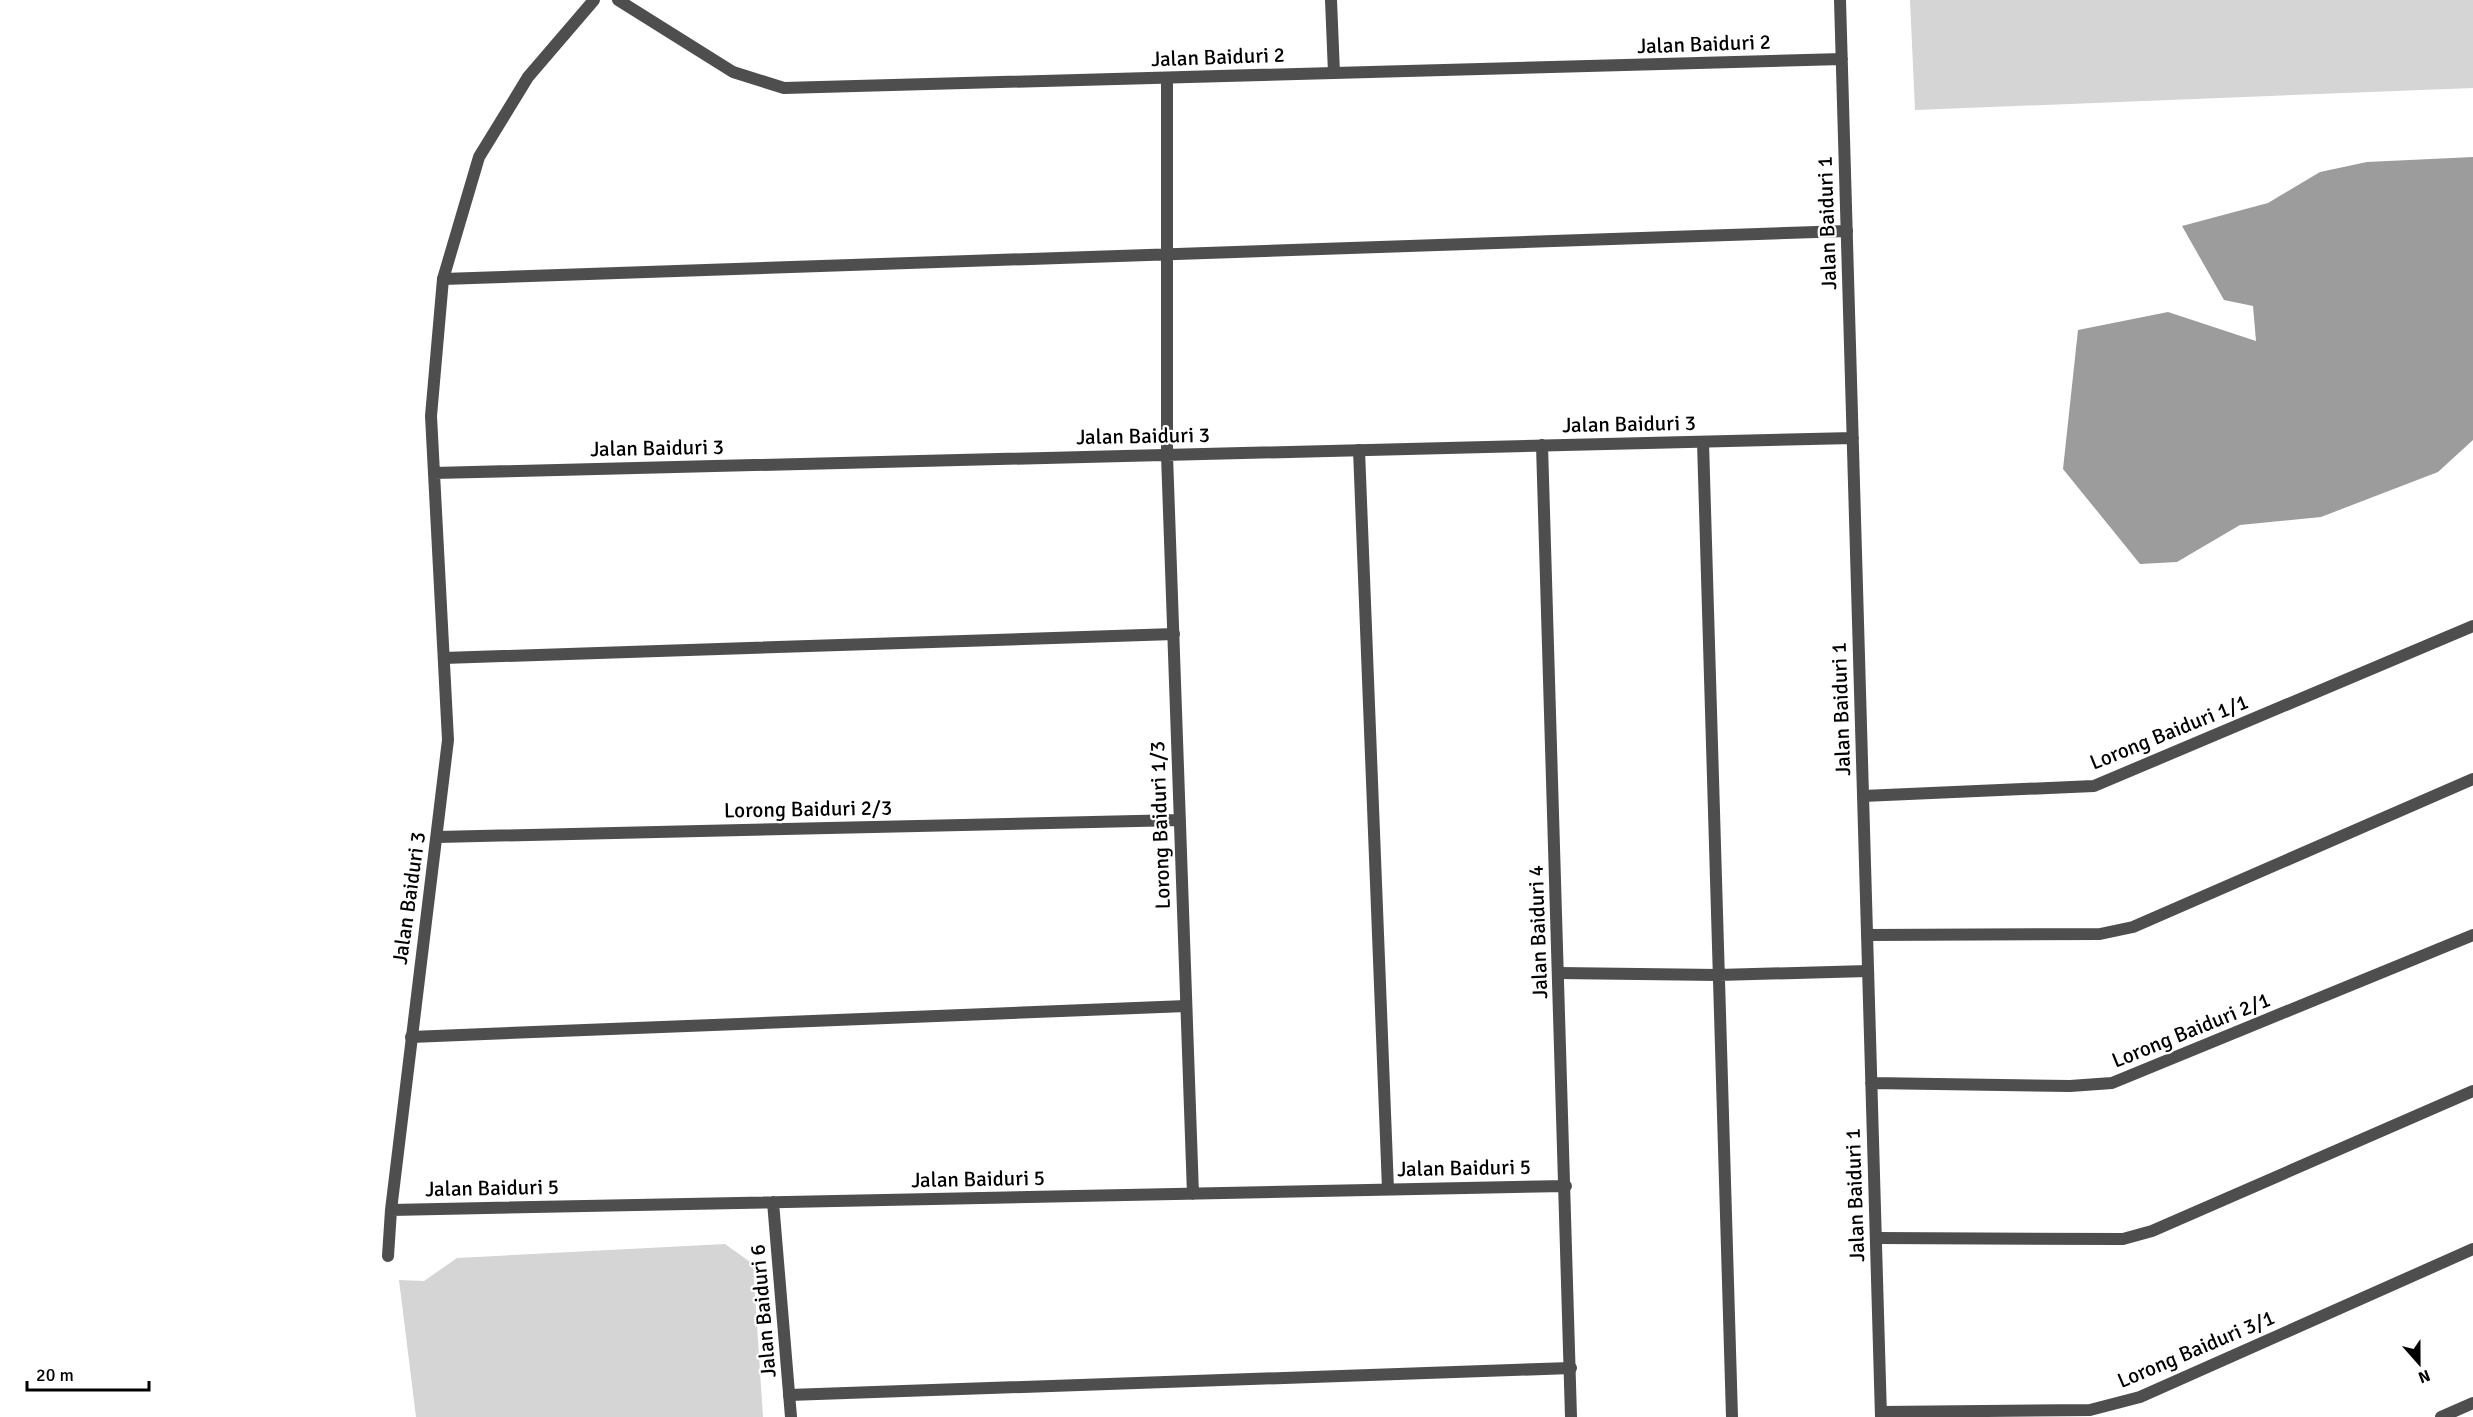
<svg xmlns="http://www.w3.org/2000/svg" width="2473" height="1417" font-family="Signika,sans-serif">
<rect width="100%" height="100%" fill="#fff"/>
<path fill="#d5d5d5" d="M1910 0H2473V88L1915 110Z
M725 1244 753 1264 763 1417H416L399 1280 424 1281 457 1258Z"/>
<path fill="#9c9c9c" d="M2473 157V440L2438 472 2321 517 2240 525 2177 562 2140 564 2063 469 2078 330 2168 312 2256 341 2253 306 2224 300 2182 226 2268 203 2320 172 2367 162Z"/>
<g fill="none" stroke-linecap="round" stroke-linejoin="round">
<path stroke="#4e4e4e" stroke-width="12" d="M1331 0 1334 73
M443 279 1847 231
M1703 442 1732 1417
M1359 450 1388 1189
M1167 455V78
M444 658 1174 634
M1867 935 2100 934 2133 927 2473 779
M1559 973 1718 975 1868 971
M411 1037 1186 1006
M1876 1238 2123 1239 2152 1231 2473 1091
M789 1395 1571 1368
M2441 1417 2473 1403"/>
<path stroke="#4e4e4e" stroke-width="12" d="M618 0 733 72 784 88 1842 59
M1840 0 1881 1417
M1542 445 1571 1417
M1167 455 1193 1194
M434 473 1853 438
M1863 796 2094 786 2473 626
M438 837 1180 820
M1871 1083 2070 1086 2112 1083 2473 935
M773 1202 791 1417
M391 1210 1566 1186
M388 1256 391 1210 448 740 431 416 443 279 479 157 528 77 594 0
M1881 1412 2090 1410 2140 1397 2473 1249"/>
</g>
<g text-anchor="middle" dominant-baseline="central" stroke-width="4.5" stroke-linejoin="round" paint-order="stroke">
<g font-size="21" fill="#000" stroke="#fff">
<text transform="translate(1704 44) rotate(-2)">Jalan Baiduri 2</text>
<text transform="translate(1218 57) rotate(-2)">Jalan Baiduri 2</text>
<text transform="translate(1827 223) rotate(-92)">Jalan Baiduri 1</text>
<text transform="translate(1629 424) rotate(-1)">Jalan Baiduri 3</text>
<text transform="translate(1143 436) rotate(-1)">Jalan Baiduri 3</text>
<text transform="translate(657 448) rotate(-1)">Jalan Baiduri 3</text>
<text transform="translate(1841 709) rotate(-92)">Jalan Baiduri 1</text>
<text transform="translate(2169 732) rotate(-22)">Lorong Baiduri 1/1</text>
<text transform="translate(808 809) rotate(-1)">Lorong Baiduri 2/3</text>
<text transform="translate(1160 825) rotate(-92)">Lorong Baiduri 1/3</text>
<text transform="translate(409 898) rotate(-82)">Jalan Baiduri 3</text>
<text transform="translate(1538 932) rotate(-92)">Jalan Baiduri 4</text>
<text transform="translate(2191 1030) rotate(-22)">Lorong Baiduri 2/1</text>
<text transform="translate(1464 1168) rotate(-1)">Jalan Baiduri 5</text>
<text transform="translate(978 1179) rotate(-1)">Jalan Baiduri 5</text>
<text transform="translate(492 1188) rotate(-1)">Jalan Baiduri 5</text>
<text transform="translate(1855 1195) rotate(-92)">Jalan Baiduri 1</text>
<text transform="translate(763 1311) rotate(-95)">Jalan Baiduri 6</text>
<text transform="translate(2196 1349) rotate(-23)">Lorong Baiduri 3/1</text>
</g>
</g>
<g transform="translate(2419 1363) rotate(159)" stroke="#ffffff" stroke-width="4.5" paint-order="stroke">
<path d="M0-4.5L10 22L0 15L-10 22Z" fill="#000000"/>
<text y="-9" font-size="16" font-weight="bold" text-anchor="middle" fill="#000000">N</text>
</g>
<path d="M27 1381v9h122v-9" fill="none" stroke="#000000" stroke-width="3"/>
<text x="36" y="1381" font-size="18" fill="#000000" stroke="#ffffff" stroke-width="4.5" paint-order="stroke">20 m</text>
</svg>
